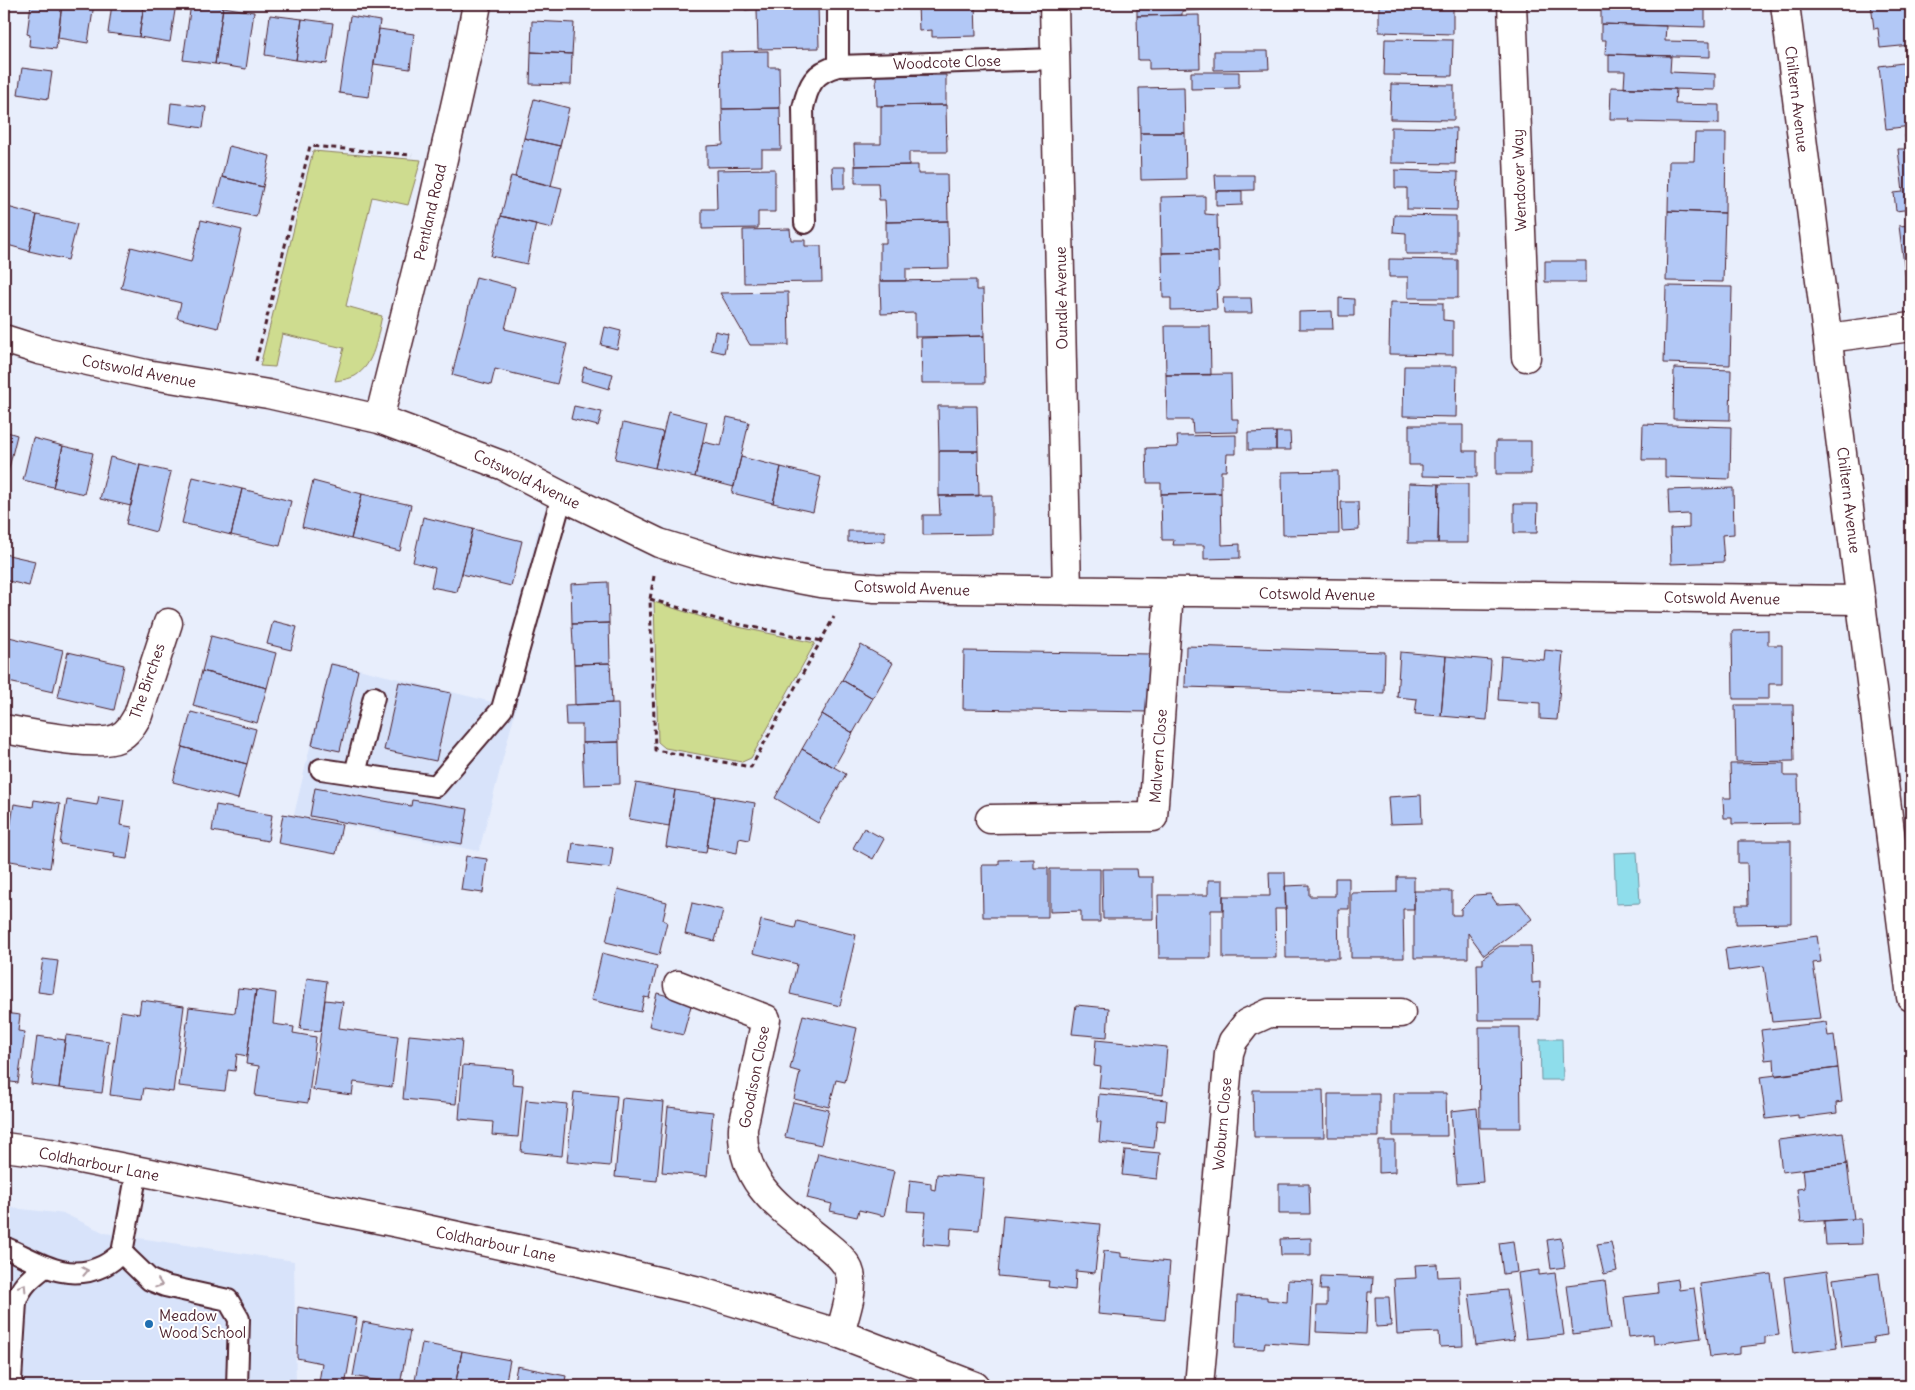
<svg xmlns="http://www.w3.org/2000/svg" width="1915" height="1390" font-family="Delius,sans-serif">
<rect width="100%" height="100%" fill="#e8eefc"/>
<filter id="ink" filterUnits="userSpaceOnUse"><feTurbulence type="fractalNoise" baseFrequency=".02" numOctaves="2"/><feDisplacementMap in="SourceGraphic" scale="10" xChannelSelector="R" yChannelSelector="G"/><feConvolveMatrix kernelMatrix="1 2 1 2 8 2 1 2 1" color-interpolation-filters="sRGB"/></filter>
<g filter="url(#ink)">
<path fill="#d8e3fa" d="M542 516 563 526 479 851 294 815 330 662 492 702Z
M4 1207 65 1214 105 1233 294 1261 296 1386H4Z"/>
<path fill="#cedc8f" stroke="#8c7e5d" d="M313 151 421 160 408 205 372 197 346 306 382 316C377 337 375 364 355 376 349 379 342 380 335 381L344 348 282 334 275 367 260 366Z
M654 602 724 624 815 643 751 758 742 762 665 748 658 742Z"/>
<path fill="#8eddeb" stroke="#73919e" d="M1637 852 1640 903 1616 904 1614 853Z
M1540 1039H1562L1563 1080H1541Z"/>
<path fill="#b2c8f6" stroke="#4a1f2b" d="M31 4H62L56 49 29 46 30 35 27 34Z
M62 4H94L88 43 58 38Z
M112 4H144L139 37 108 33Z
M144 4H176L170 42 139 37Z
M191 4 223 7 215 64 183 60Z
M540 4H582L581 8 540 6Z
M745 4H818L819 48 758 49 757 9 745 10Z
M918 4H975L976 36 932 37V30L919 31Z
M1137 4H1200V10L1182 11V15L1137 16Z
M1379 4H1453V34L1379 32Z
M1615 4H1685L1684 7 1705 8V27L1601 24V5Z
M1871 4H1911V45L1880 48 1878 28 1874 29Z
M223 7 254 12 246 69 215 64Z
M270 15 302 19 296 60 265 55Z
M1199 15 1200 68 1149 69V60H1138L1137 16Z
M350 16 380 21 369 97 339 93Z
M302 19 333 23 327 64 296 60Z
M532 21 574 23 572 54 531 52Z
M1601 24 1666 26 1665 41 1710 42V57L1605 54 1606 40H1601Z
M379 29 414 34 410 69 374 64Z
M1385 39 1453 40 1452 76 1384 75Z
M768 51V67H779L780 108 722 109 721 52Z
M1214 51H1268L1269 69 1214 70Z
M531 52 572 54 571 85 530 84Z
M1609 54 1671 56 1670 72 1715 74V90L1624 88 1625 71H1609Z
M1911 62V126L1886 129 1879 66Z
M22 68 52 72 48 99 18 94Z
M1191 72H1239V88L1191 89Z
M946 75V105L877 106 876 76Z
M1391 84 1454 85V120L1390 119Z
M1184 87 1185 133H1140L1139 88Z
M1611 87 1676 89 1675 104 1719 105V124L1629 122 1630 119H1610Z
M534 99 569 108 560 146 524 138Z
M171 103 206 107 203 128 169 123Z
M946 105 947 152H909V165L855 166 854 144H881V106Z
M780 108 781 150H762V166L707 167V146L723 145 722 109Z
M1391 127 1456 128 1455 164 1391 163Z
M1140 133H1185L1186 179 1141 180Z
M1695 133H1726L1725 213 1668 211 1669 161H1694Z
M1905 135H1911V209L1896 211 1894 193 1903 192 1898 149H1907Z
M524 138 560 146 551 186 515 177Z
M229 146 270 156 263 187 222 177Z
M918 165V174H947L948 221 886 222 885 200H879L878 183H855V166Z
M832 167H845V188H833Z
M775 169V212H758V228L702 229V209H717L716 170Z
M1395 170 1458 172 1457 210 1407 209V188H1395Z
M1215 175H1254V190L1216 191Z
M511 176 562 188 552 228 501 216Z
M222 177 263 187 256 217 214 207Z
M1216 191H1242V205L1216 206Z
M1205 196V214L1217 215 1218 252 1162 253 1161 197Z
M4 206 37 215 29 251 4 244Z
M1668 211 1725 213 1723 282 1666 281Z
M37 215 77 224 68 260 29 251Z
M1394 215 1456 216V254H1406V233L1393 232Z
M501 216 536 224 527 264 491 256Z
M201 220 242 230 218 328 177 318 181 303 121 288 131 247 191 262Z
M948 221 949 268 906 269V281H880V243H886V222Z
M1911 225V287L1907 288 1899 226Z
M790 229 791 240H805V246H821L822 282 744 283 743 230Z
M1218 252 1219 289 1216 290 1217 309 1171 310V298H1163L1162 253Z
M1389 259 1458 260V298H1408V277H1389Z
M1545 261H1586V282H1545Z
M476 277 515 287 505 329 567 344 557 384 495 369 491 385 452 375Z
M976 280V290H983L984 336 915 337V313L881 314 880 281Z
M1666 286 1732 287 1730 365 1664 363Z
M788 292 789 345H750L720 293Z
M1223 298H1251L1252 313H1224Z
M1339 298 1354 299V316H1339Z
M1390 302 1443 303V320L1453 321V355L1389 354Z
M1332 311 1333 329H1299V312Z
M1165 326H1210L1211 375H1166Z
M605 327 621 331 617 349 601 345Z
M715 331 728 334 724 353 711 350Z
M984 336 985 383H922L921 338Z
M1404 366H1457L1456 417 1403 416Z
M584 367 613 374 609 389 581 381Z
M1674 368 1731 370 1730 420 1673 419Z
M1231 374 1232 419H1238V432L1193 433 1192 420H1167L1166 375Z
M574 406 602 412 598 426 571 419Z
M938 406H977L978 451H939Z
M668 412 707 422 695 477 655 468Z
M727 417 749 422 734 487 695 477 703 442 721 446Z
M623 423 663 432 655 468 615 459Z
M1643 424 1731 427 1730 479 1665 477V460H1642Z
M1409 425H1463V451H1477V477L1422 476V465H1409Z
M4 431 17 435 7 476 4 475Z
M1276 432H1290L1291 450H1276Z
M1276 432V450H1248V433Z
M1236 435V454H1227L1226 471H1221V493L1161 494V483H1147L1146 448 1178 447 1177 436Z
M33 438 63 446 53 487 23 480Z
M1496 441H1531V474H1496Z
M63 446 93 453 84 494 53 487Z
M939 451H978L979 496H939Z
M110 457 140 465 131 506 100 499Z
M741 457 781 467 773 503 732 493Z
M140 465 171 472 156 532 126 524Z
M781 467 821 477 813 512 773 503Z
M1338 471 1339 534 1283 535 1282 472Z
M193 477 242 489 231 535 182 523Z
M313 481 362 494 351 539 302 527Z
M1409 483 1439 484 1438 543H1408Z
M1439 484H1468V543H1438Z
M1733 488 1734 534 1722 535 1724 562 1671 564 1670 529 1689 528V514L1669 515 1668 490Z
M242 489 291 501 280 546 231 535Z
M1221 493 1222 545 1240 544V558L1204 559V545H1173L1174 540H1162L1161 494Z
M362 494 411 505 400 551 351 539Z
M992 495V534L923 535V515H940L939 496Z
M1341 502H1358L1359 530 1342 531Z
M1514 504H1538L1537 533H1514Z
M423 517 473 529 457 592 431 587 435 568 413 562Z
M473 529 522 541 511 586 462 574Z
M848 531H885V541L848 542Z
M4 554 35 561 29 586 4 580Z
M608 582 609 623 572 624 571 584Z
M273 621 297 627 291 650 267 644Z
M609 623 610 663 574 664 572 624Z
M1768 630V645H1782V684H1769V699H1733L1732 631Z
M211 636 276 653 267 688 202 671Z
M9 637 63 650 53 692 4 681V661Z
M861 645 893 663 873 698 842 680Z
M1186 646 1385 652 1384 693 1185 687Z
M1545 650 1563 652 1557 720 1540 719V703L1498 700 1501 656 1544 660Z
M964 651 1151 654 1150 712 963 709Z
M68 652 124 665 114 710 58 697Z
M1400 652 1446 656 1441 716 1415 714 1417 699 1397 697Z
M1446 656 1491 660 1487 720 1441 716Z
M610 663 612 703 575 705 574 664Z
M331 664 358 670 340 751 312 745Z
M202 671 267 688 257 723 193 706Z
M842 680 873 698 853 733 822 714Z
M399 682 451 693 436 761 384 750Z
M618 703 619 742 582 743V725H566L565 705Z
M1735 705H1793L1794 761 1736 762Z
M191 712 256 729 247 764 182 747Z
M822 714 853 733 834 767 802 749Z
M619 742 620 784 584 785 582 743Z
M182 747 247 764 238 799 173 782Z
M802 749 846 774 818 823 775 798Z
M1784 763V776H1798L1799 823 1732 824V818H1724L1723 798H1731L1730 764Z
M636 783 675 790 669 826 629 819Z
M315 788 411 806 412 800 468 809 462 844 310 816Z
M675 790 715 796 706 853 666 847Z
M1421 795 1422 823 1390 824 1388 797Z
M99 796 124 800 120 825 132 827 127 859 114 857 115 853 60 844 67 800 97 805Z
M715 796 755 803 749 840 739 838 737 853 707 847Z
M34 800 60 804 50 868 5 860 14 804 33 807Z
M216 805 272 815 268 841 212 831Z
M283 814 342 825 336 854 278 843Z
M864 828 884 839 873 859 853 848Z
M1738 841H1791V923L1736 924V905H1748L1747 863H1738Z
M573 843 613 848 610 868 570 863Z
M466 856 487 859 483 893 461 890Z
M1034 859V868H1048V917H983L982 865H999V860Z
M1050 869H1100V922H1081V911L1050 912Z
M1102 869H1137L1138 877H1153V919H1103Z
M1269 872H1285L1286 909H1275L1276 958H1223V896H1270Z
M1397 877H1414V909H1403L1404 958H1351V893L1397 892Z
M1335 878H1349V909H1338L1339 958H1286L1285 886 1309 885V896H1335Z
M1208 880H1223V910H1211V958H1159L1158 895H1208Z
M618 889 667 902 663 920 667 922 659 955 606 942Z
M1414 891H1452V915H1461V909L1475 895 1490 894 1497 904 1520 903 1532 919 1484 955 1468 933V958H1414Z
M692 903 723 910 715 941 685 934Z
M761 920 795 928 797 921 856 935 840 1006 790 994 797 964 753 953Z
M1817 936 1821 962 1813 963 1821 1018 1772 1022 1764 966 1728 971 1725 949Z
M1500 946H1531L1532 983 1540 982 1539 1020H1478L1477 964H1483V958Z
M602 953 657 967 649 998 644 997 641 1012 591 1000Z
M43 959 58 961 53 994 38 992Z
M307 978 327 981 321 1031 300 1029Z
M238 988 256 990 247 1056 237 1054 235 1071 228 1070 225 1091 179 1086 189 1007 235 1013Z
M256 990 276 993 273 1024 294 1027 293 1033 316 1037 308 1103 255 1096 259 1066 246 1064Z
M657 993 692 1002 683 1035 649 1026Z
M141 1000 184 1006 173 1092 144 1088 142 1099 110 1095 121 1011 139 1014Z
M325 1000 343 1002 339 1028 398 1036 392 1087 354 1082 352 1095 313 1090Z
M1076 1005 1109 1008 1107 1037 1072 1034Z
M4 1013 20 1015 18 1031 25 1032 18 1083 4 1081Z
M803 1015 857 1028 845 1082 836 1080 829 1107 794 1099 800 1072 790 1069Z
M1826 1022 1828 1036 1834 1035 1838 1068 1775 1076 1774 1059 1765 1060 1761 1030Z
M1479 1027H1520L1521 1128H1480Z
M66 1035 109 1041 102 1093 59 1088Z
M409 1035 462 1040 456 1104 403 1099Z
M37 1036 65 1040 59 1088 31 1084Z
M1096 1040 1167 1047 1163 1095 1099 1088 1101 1067 1094 1066Z
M463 1065 513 1069 512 1084 523 1085 518 1137 492 1135 493 1122 459 1119Z
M1838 1068 1842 1102 1836 1103 1837 1113 1798 1118V1115L1766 1119 1760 1077Z
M1253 1090H1323L1324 1137H1254Z
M574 1092 617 1096 610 1166 567 1162Z
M1393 1093H1446L1447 1136H1393Z
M1099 1094 1167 1100 1165 1121 1157 1120 1154 1148 1099 1142 1101 1122H1097Z
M1328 1094H1379V1137H1328Z
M622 1098 664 1102 657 1181 615 1177Z
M526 1100 567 1104 562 1156 521 1152Z
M793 1102 829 1110 821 1145 785 1137Z
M668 1107 713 1112 707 1176 662 1172Z
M1477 1108 1483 1182 1457 1184 1451 1111Z
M1843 1132 1847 1164 1782 1172 1778 1140Z
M1379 1141H1395V1172L1379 1173Z
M1125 1150 1160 1153 1157 1179 1122 1175Z
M818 1153 894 1171 884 1216 859 1210 857 1217 830 1211 832 1204 807 1198Z
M1847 1164 1854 1219 1801 1222 1797 1189 1805 1188 1803 1169Z
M937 1174 984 1178 979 1230 951 1228 950 1246 923 1244 926 1212 907 1211 910 1180 931 1183V1189L935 1190Z
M1279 1184H1309L1310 1214H1279Z
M1003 1215 1100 1224 1095 1273 1076 1271 1075 1290 1048 1287 1049 1281 998 1276Z
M1854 1219H1861L1862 1244 1826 1245 1824 1221Z
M1311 1238V1255H1281L1280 1239Z
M1561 1238 1565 1267 1551 1269 1547 1240Z
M1513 1241 1517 1272 1503 1274 1499 1243Z
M1611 1242 1617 1271 1604 1274 1597 1244Z
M1104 1251 1121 1253V1257L1170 1262 1165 1320 1098 1314Z
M1437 1264 1438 1277 1460 1276 1463 1346 1440 1347 1439 1332 1397 1334 1394 1279 1416 1278 1415 1265Z
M1539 1270V1275L1555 1273 1564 1335 1526 1339 1518 1273Z
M1827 1271 1837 1348 1793 1354 1784 1277Z
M1879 1273 1887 1335 1873 1337 1874 1343 1842 1347 1833 1279Z
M1771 1274 1779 1335 1765 1337V1344L1740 1347V1354L1710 1357 1700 1284Z
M1321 1276 1373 1278 1372 1292H1368L1366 1334 1316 1332 1317 1306H1327V1290H1320Z
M1678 1279 1679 1290 1694 1288 1701 1338 1654 1344 1653 1334 1629 1337 1624 1297 1658 1293 1657 1282Z
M1288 1280 1313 1281 1310 1345 1265 1342 1264 1349 1235 1348 1237 1296 1267 1297V1300L1287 1302Z
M1605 1280 1611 1329 1573 1334 1567 1285Z
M1507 1290 1514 1340 1476 1345 1469 1294Z
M1375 1297H1389L1391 1326 1376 1327Z
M298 1307 357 1318 345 1386 319 1382 322 1363 297 1358Z
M363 1322 410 1331 400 1385 353 1376Z
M422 1343 462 1351 455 1386H414Z
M462 1351 510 1360 505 1386H455Z
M517 1366 566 1376 564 1386H513Z
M571 1381 600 1386H570Z"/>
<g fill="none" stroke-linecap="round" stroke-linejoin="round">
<g stroke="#4a1f2b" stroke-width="24">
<path id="lane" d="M838 4V66
M805 223 803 108C808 85 814 72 838 66L1055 59
M321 769 436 786 502 709 562 496
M355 774 374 697
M1893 857 1911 855
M4 1247C37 1261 66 1284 103 1266 110 1263 116 1257 122 1253L137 1171
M122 1253 150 1280 165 1286 228 1300 239 1319 237 1386
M13 1386 11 1380 16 1302C21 1285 31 1278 45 1267"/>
</g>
<g stroke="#4a1f2b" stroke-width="31">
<path id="street" d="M1054 4 1067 591
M1512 4 1526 357
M1828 338 1911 327
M4 339 39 350 146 374 268 394 379 419 504 466 562 496 659 543 740 568 820 583 875 588 1861 600
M379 419 430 216 471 36 477 4
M4 729C29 733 97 748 118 738 128 733 133 724 138 715L168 623
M990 819 1153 817 1169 592
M678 985 766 1019 743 1128C741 1186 784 1210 824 1243 835 1252 850 1263 851 1279 852 1297 844 1317 840 1334
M1199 1386 1229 1053 1233 1041 1247 1023 1269 1013H1401"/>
</g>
<g stroke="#4a1f2b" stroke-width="31">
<path id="secondary" d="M1785 4 1911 997
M4 1147 50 1153 398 1223 574 1261 695 1290 840 1334 975 1386"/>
</g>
<path stroke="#4a1f2b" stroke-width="3" stroke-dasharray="5 4" stroke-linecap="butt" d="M256 361 310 146 412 155
M654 576 650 599 655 750 751 767 834 617
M650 599 723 621 822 641"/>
<use href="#lane" stroke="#fff" stroke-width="20"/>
<use href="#street" stroke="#fff" stroke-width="28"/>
<use href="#secondary" stroke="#fff" stroke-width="28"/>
</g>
<defs><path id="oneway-chevron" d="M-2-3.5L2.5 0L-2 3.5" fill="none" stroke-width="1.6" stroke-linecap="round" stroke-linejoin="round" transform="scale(1.25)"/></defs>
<g stroke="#ae9aa0">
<use href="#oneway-chevron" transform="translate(85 1271) rotate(-11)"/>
<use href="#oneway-chevron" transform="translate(159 1284) rotate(19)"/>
<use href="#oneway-chevron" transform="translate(23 1287) rotate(-58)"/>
</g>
</g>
<circle fill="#1f6fb2" stroke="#fff" stroke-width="2" cx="149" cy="1324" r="5"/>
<g text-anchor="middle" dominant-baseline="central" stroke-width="4" stroke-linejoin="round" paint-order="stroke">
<g font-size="15" fill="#4a1f2b" stroke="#fff">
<text transform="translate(947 62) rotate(-2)">Woodcote Close</text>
<text transform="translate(1797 99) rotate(83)">Chiltern Avenue</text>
<text transform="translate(1519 180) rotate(-92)">Wendover Way</text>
<text transform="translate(430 212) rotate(-77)">Pentland Road</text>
<text transform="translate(1061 298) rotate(-91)">Oundle Avenue</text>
<text transform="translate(139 371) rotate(11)">Cotswold Avenue</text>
<text transform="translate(527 479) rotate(26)">Cotswold Avenue</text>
<text transform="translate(1849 500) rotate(83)">Chiltern Avenue</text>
<text transform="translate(912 588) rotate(2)">Cotswold Avenue</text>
<text transform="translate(1317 594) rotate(1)">Cotswold Avenue</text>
<text transform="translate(1722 598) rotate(1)">Cotswold Avenue</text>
<text transform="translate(147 681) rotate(-71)">The Birches</text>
<text transform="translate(1158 756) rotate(-86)">Malvern Close</text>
<text transform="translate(754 1077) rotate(-79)">Goodison Close</text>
<text transform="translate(1222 1124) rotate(-85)">Woburn Close</text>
<text transform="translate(99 1164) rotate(11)">Coldharbour Lane</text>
<text transform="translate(496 1244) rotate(12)">Coldharbour Lane</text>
</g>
<g font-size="15" fill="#4a1f2b" stroke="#fff" text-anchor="start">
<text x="159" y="1315">Meadow<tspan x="159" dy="17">Wood School</tspan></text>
</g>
</g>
<rect width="1915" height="1390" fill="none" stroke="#fff" stroke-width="20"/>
<rect x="10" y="10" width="1895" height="1370" fill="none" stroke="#4a1f2b" stroke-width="2" filter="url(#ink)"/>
</svg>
